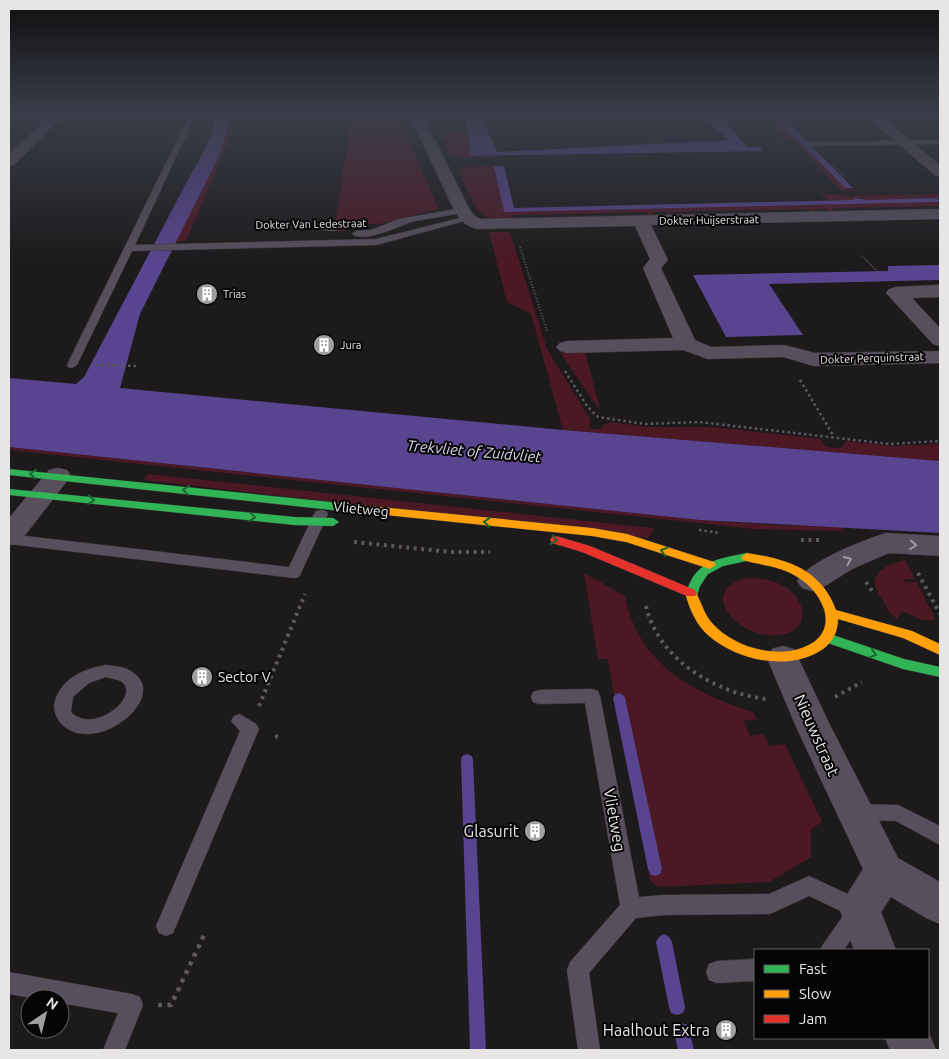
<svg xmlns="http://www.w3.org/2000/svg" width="949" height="1059" font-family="Ubuntu,sans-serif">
<rect width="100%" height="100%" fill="#1c1a1b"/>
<path fill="#4c1824" d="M231 114H240L186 241H176L219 156Z
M352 114H397L439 209 379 224H347L346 231H334Z
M762 114H772L845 188 862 190 842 191 795 141H786Z
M468 133 471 156H492L495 158H459L450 155 439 134Z
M494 166 504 212 940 202V206L832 208 836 213 831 214 827 209 814 210 817 214H813L809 209 653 212 656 217 650 218 647 212 514 215V218C505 218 491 221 483 215 475 209 463 180 458 170L465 167Z
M820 193 848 196 939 194 940 200 933 198 868 200 854 198 853 200H828Z
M489 232H510L547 349 590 419V429H601L604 424 613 422 646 427H713L820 439 826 447 841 448 847 441 893 446 940 444V461L563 430 531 314 507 302Z
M585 352 600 409C592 401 587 392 581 383 575 372 566 364 561 353Z
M9 447 700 520 771 525 842 527 844 531 754 529 718 525 9 450Z
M148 474 652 528 654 530 648 538 144 480Z
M905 560 915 579H904L906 582H917L936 620H922L902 611 897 619C889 613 887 608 883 600 881 596 876 591 875 586 872 570 893 563 905 560Z
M584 573 625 596C638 664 693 693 753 712L757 719 744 721 750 736 763 734 770 746 785 744 822 822 811 829V857L769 882 659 887 651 882 648 874 662 872 623 694 614 695 608 659H598Z
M748 578C761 578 773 580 784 586 803 597 812 624 788 633 748 648 689 592 748 578Z"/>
<path fill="#59448f" d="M217 114H231L219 156 140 314 120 388 563 430 940 461V533L700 520 9 447V378L76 384 84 377 191 174C203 155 211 136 217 114Z
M465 114H480L497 152 728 140 702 114H719L747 147H761L763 151 471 156Z
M772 114H780L853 188H845Z
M494 166H504L514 208 853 200 854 198 868 200 933 198 940 200V202L504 212Z
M940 265V280L769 284 803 335 726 337 693 275 888 271V266Z"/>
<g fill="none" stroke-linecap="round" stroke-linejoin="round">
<path fill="#59448f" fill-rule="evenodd" d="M619 693 623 695 625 698 662 869 660 874 655 876 650 874 648 869 613 698 615 695Z
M467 754 472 756 473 760 486 1050H470L461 760 462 756Z
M664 934 669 937 672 942 685 1007 683 1013 677 1015 671 1013 669 1007 656 942 659 937Z
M682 1023 688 1025 694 1050H678L674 1031 676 1025Z"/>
<g stroke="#393638" stroke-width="1">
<path id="lane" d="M190 114H196L135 245 376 239 468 216 472 219 376 245 132 251 77 365 72 368 68 367 67 365Z
M940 140V144L812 146 808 144 812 142Z
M462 208 466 210 465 212C448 216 431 218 415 221 400 225 365 244 352 234L356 231 371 230 399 219Z
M322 225H335L339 228 335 231 319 230V226Z
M321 510 326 511 328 514 301 573 299 577 294 578 9 544V534L289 567 314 514 316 511Z
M106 665C113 666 122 666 129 670 170 691 112 745 74 732 62 727 55 719 54 706 58 680 82 669 106 665ZM106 677C112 679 120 679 124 684 137 701 91 734 71 712L73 697 89 683Z
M592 689 598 691 600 696 639 897 664 895 769 894 809 876 867 903 870 910 844 950H820L824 943 845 913 809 896 770 914 664 915 636 918 589 973 600 1050H578L567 970 570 962 620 905 585 703 539 704 533 702 531 697 533 692 539 690Z
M240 714 256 724 259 729 173 933 166 936 159 933 156 926 240 731 231 721 234 716Z
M856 804 898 805 940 826V845L896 821 856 820 849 818 847 812 849 806Z
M755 959V981L717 983 709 980 706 972 709 964 717 961Z
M9 972 132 994 140 997 143 1005 125 1050H103L118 1013 60 1003V999H38L9 994Z"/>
</g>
<g stroke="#393638" stroke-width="1">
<path id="street" d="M51 114H65L14 165 9 166V154Z
M409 114H422L470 210 474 215 480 219 940 209V219L651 225 668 260 661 268 695 340 711 347 784 345 815 353 940 351V363L814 366 783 357 708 359 683 350 567 353 560 351 556 347 560 343 567 341 673 338 643 268 650 259 635 226 477 229C465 226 460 220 454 210Z
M863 114H878L940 165V176L935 175Z
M940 285V297L912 298 940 328V346L933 344 886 293 889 289 896 287Z
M58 468 67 470 71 476 19 543 9 545V518L49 470Z
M886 533 940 536V556L889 553 852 569 822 588 812 591 802 588 797 581C809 561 863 540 886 533Z
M783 646 794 649 830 725 898 858 940 882V924L926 918 891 897 881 912 896 950H854L840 910 846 896 863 869 797 729 767 658 772 649Z
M928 1031 936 1050H890L885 1038H928Z"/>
</g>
<g stroke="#393638" stroke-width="1">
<path id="fast" d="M9 469 350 504 355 508 350 512 9 475Z
M9 489 294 517 333 518 339 522 333 526 294 525 9 495Z
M747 553 753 557 751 560 723 566 708 574 700 586 696 599H688L686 596C692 562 717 559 747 553Z
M827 633 904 659 940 667V677L903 669 822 641 821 638 822 635Z"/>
</g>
<g stroke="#393638" stroke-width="1">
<path id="slow" d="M350 504 592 528 627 534 714 562 716 565 710 569 626 542 592 536 346 511 345 508Z
M747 553C787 559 821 569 836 610L912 631 940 644V655L903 638 838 619C838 631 833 642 823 649 790 672 738 661 709 636 697 626 690 610 686 596L688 593H696C702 603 704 614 712 623 735 649 784 662 814 642 825 634 828 622 824 609 818 593 808 583 794 575 778 566 760 565 743 560L741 557Z"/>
</g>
<g stroke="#393638" stroke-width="1">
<path id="jam" d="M556 536 590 546 695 590 697 593 695 596H687L582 552 552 543 550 540 552 537Z"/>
</g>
<path stroke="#5d5760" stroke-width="2" stroke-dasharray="1 2" stroke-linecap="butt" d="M782 114 798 130
M832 164 845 177
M520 247 547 331
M862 256 881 275"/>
<path stroke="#5d5760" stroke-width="2.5" stroke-dasharray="2.5 3" stroke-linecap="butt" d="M95 365 137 366
M565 371 587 406 598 417 645 424 699 422 890 444 940 441
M800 380 833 435
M699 530 720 533"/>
<path stroke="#5d5760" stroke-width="4" stroke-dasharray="3 4.5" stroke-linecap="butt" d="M801 540H820
M354 542 451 552H490
M918 573 940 614
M866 582 874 594
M646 606C658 659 715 693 766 699
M835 697 862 682
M259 706 305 594
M275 736 282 738"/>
<path stroke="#5d5760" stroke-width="4.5" stroke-dasharray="4 5.5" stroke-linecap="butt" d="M158 1005H171L205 933"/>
<use href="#lane" fill="#584f5c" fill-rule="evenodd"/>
<use href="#street" fill="#584f5c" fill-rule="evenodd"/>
<use href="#fast" fill="#30b455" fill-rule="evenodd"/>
<use href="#slow" fill="#ff9f0a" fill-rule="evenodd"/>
<use href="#jam" fill="#e5322d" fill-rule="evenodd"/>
</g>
<defs><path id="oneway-chevron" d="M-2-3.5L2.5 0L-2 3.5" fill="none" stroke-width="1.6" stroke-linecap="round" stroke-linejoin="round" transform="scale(1.25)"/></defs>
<g stroke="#1d6531">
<use href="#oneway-chevron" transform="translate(33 474) rotate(-175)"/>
<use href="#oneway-chevron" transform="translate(186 490) rotate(-174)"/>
<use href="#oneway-chevron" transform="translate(91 500) rotate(6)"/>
<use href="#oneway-chevron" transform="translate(252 517) rotate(6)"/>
<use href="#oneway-chevron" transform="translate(487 522) rotate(-175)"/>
<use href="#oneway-chevron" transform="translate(554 540) rotate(11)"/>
<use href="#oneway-chevron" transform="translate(664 551) rotate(-162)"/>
<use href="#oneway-chevron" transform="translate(873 654) rotate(18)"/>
</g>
<g stroke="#a09aa2">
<use href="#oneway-chevron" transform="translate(913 545) rotate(4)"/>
<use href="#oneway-chevron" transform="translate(848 560) rotate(-25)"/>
</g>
<linearGradient id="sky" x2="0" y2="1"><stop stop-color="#0f0e0f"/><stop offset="0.43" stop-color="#3a3e4a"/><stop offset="1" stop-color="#3a3e4a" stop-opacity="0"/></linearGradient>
<rect width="949" height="263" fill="url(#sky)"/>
<defs>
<g id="building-disc" transform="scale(1.125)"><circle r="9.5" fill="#a19ea0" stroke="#060506"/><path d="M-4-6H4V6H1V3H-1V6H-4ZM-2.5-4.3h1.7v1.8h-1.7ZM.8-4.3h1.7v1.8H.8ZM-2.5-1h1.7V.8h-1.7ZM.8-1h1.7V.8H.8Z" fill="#fff"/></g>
</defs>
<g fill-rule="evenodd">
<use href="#building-disc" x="207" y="294"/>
<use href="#building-disc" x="324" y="345"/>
<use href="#building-disc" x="202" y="677"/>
<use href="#building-disc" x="535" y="831"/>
<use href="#building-disc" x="726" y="1030"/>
</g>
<g text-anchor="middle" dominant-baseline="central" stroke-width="4" stroke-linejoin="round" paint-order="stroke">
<g font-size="11" fill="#e8e5e7" stroke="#060506">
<text transform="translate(709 220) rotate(-1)">Dokter Huijserstraat</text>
<text transform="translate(311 224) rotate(-1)">Dokter Van Ledestraat</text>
<text transform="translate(872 358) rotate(-2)">Dokter Perquinstraat</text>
</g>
<g font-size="11" fill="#e8e5e7" stroke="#060506" text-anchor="start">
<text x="223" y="294">Trias</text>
<text x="340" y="345">Jura</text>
</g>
<g font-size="14" fill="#e8e5e7" stroke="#060506">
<text transform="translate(361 509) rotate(6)">Vlietweg</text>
</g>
<g font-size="14" fill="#e8e5e7" stroke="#060506" text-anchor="start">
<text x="218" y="677">Sector V</text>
</g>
<g font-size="15" font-style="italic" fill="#dbd7ee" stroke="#060506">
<text transform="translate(474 451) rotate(5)">Trekvliet of Zuidvliet</text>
</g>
<g font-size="16" fill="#e8e5e7" stroke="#060506">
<text transform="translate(817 735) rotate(66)">Nieuwstraat</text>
<text transform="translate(615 820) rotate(80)">Vlietweg</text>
</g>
<g font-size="16" fill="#e8e5e7" stroke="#060506" text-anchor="end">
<text x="519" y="831">Glasurit</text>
<text x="710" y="1030">Haalhout Extra</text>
</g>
</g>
<rect width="949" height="1059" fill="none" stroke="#e8e5e7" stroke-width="20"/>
<rect x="754" y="949" width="175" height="90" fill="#060506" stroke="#605f60"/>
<rect x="764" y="965" width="25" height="8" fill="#30b455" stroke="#605f60"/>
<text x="799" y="974" font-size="15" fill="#e8e5e7">Fast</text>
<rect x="764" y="990" width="25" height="8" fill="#ff9f0a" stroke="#605f60"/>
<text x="799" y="999" font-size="15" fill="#e8e5e7">Slow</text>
<rect x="764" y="1015" width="25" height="8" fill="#e5322d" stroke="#605f60"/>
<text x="799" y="1024" font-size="15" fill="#e8e5e7">Jam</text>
<g transform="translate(45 1014) rotate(35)"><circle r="24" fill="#060506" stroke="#605f60"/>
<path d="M0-4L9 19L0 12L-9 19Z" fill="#a19ea0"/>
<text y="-8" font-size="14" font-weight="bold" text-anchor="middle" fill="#e8e5e7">N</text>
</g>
</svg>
